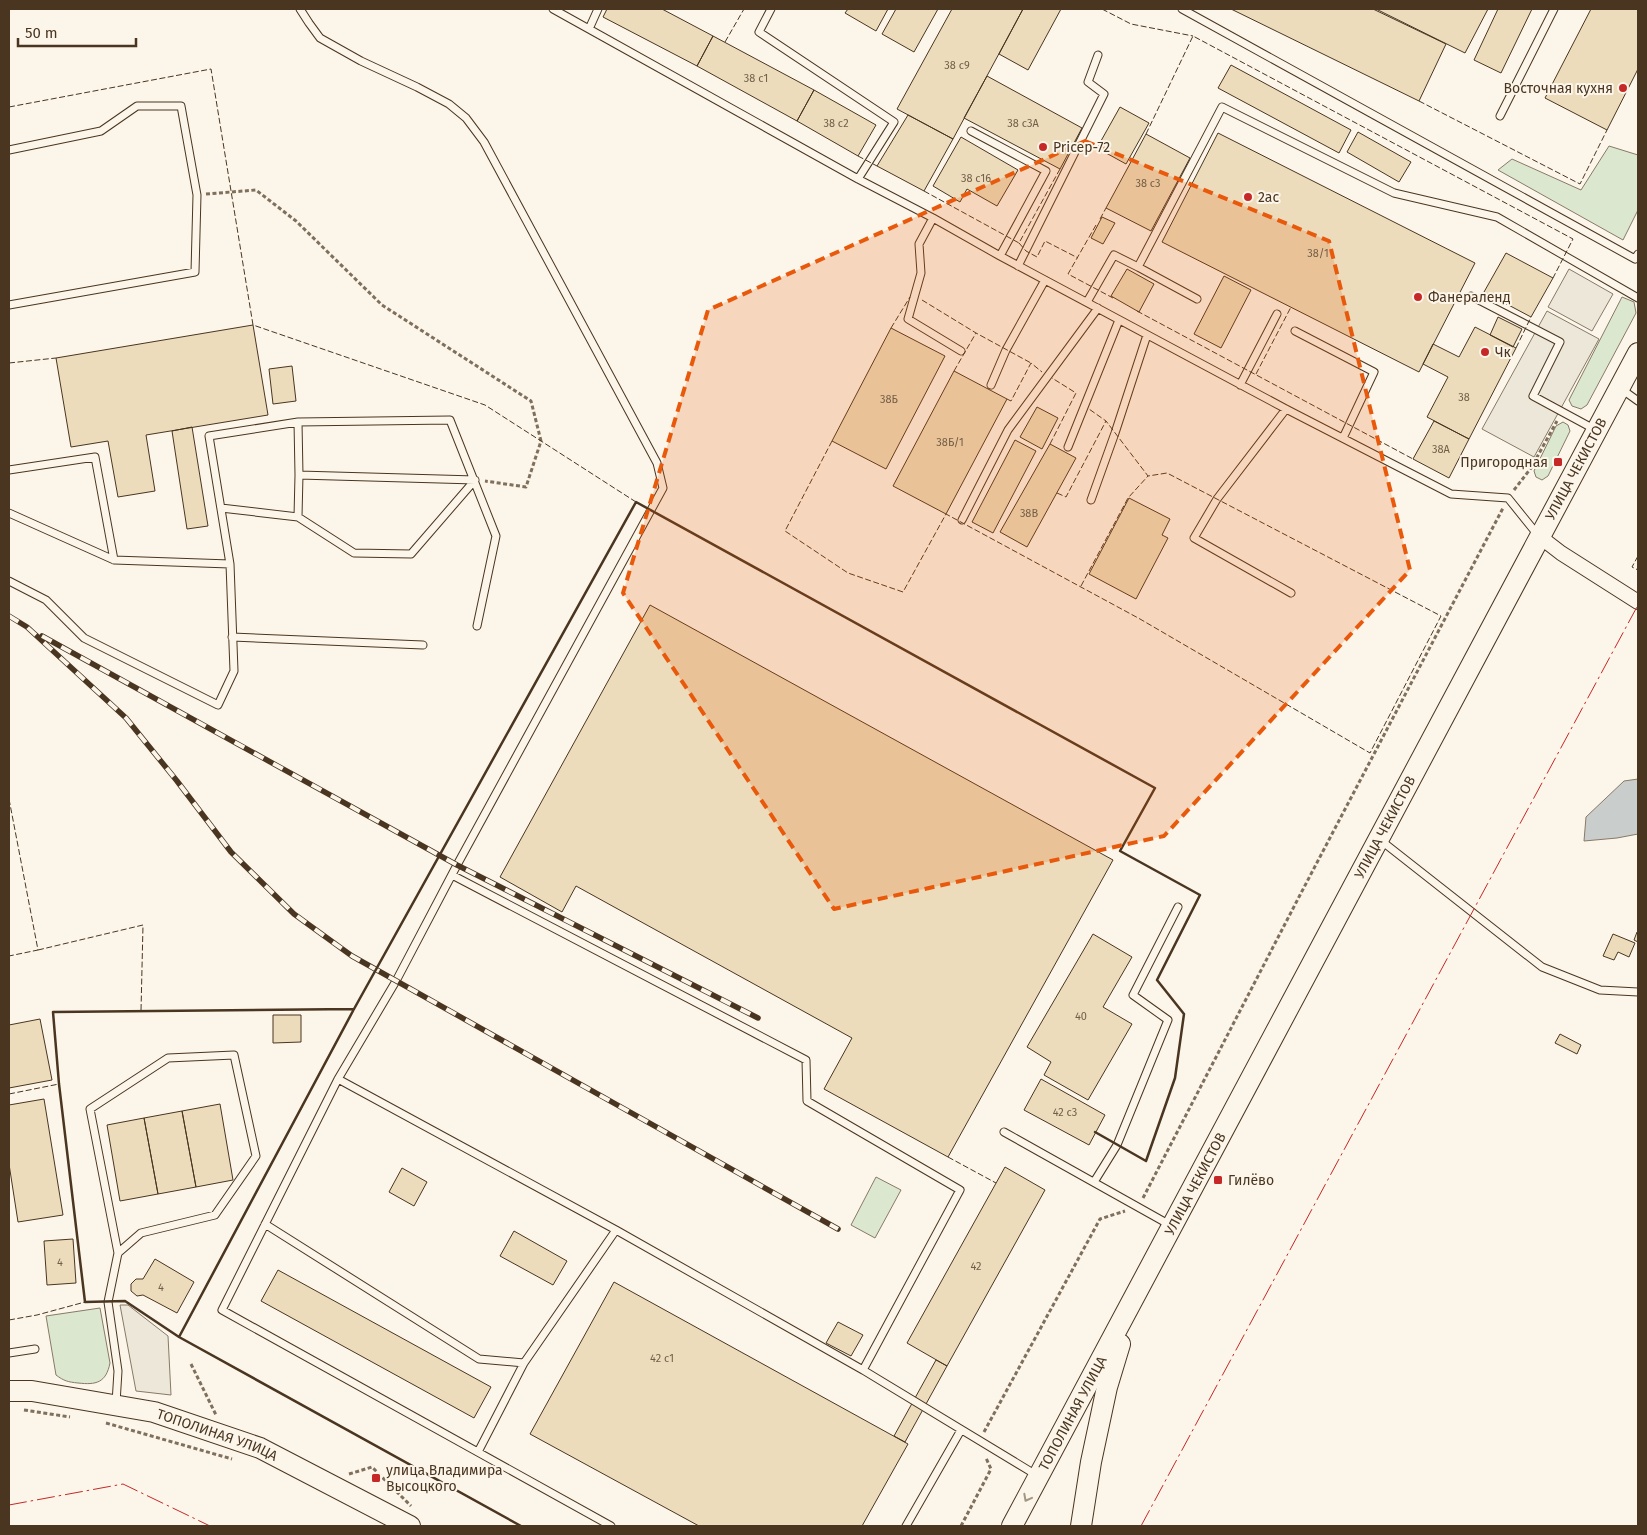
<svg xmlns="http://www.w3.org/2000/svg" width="1647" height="1535" font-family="'Fira Sans',sans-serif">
<rect width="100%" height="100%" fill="#fbf6e9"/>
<path fill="#dce7d0" stroke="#887966" d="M1609 146 1638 155V210L1623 240 1498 170 1512 159 1581 190Z
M1622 297 1634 302 1636 313 1587 405 1581 409 1572 406 1569 400Z
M1563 422 1568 425 1570 431 1548 476 1542 480 1536 477 1534 471 1556 426Z
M876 1177 901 1190 875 1238 851 1225Z
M100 1308 110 1363C106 1383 96 1385 78 1383 68 1382 64 1381 56 1375L46 1316Z"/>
<path fill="#ede7d9" stroke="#887966" d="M1569 269 1613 294 1592 331 1548 307Z
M1547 311 1599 339 1534 457 1482 429Z
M120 1305H128L168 1336 171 1395 136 1391Z"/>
<path fill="#c9cecd" stroke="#887966" d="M1638 779V834L1617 838 1584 841 1586 817 1624 781Z"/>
<path fill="#ecdcbc" stroke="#4a3520" d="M607 9H662L713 36 697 66 603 17Z
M848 9H888L876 31 845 13Z
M896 9H938L914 52 882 34Z
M952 9H1023L953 139 897 109Z
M1023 9H1061L1028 70 999 54Z
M1231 9H1373L1446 44 1419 101Z
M1376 9H1488L1465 53Z
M1498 9H1532L1501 73 1474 60Z
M1591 9H1638V69L1607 130 1545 98Z
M713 36 814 90 797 121 697 66Z
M1231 65 1351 130 1339 153 1218 88Z
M987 76 1082 128 1060 169 964 118Z
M814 90 876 125 858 156 797 121Z
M1120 107 1149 123 1126 164 1097 148Z
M908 115 953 139 924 191 877 166Z
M1358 132 1411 162 1399 182 1347 152Z
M1218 133 1475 263 1419 372 1162 242Z
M1146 134 1190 158 1151 231 1106 208Z
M961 137 1018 170 997 206 967 189 960 202 933 186Z
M1102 217 1115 223 1103 244 1091 238Z
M1506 253 1553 278 1531 317 1484 292Z
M1127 269 1154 284 1139 312 1111 296Z
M1224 276 1251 290 1221 348 1194 334Z
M1498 317 1522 329 1513 347 1490 335Z
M253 325 268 415 146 435 155 491 118 497 108 441 71 447 56 358Z
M1475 327 1516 348 1469 439 1427 417 1448 377 1423 364 1433 344 1459 357Z
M891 328 945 356 886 469 832 441Z
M292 366 296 401 273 404 269 369Z
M954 371 1007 399 946 514 893 486Z
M1037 407 1058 418 1042 449 1020 437Z
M1434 421 1469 439 1449 478 1413 459Z
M192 427 208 526 187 529 172 431Z
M1015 440 1036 451 993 533 972 522Z
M1050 444 1076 458 1027 547 1000 532Z
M1129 498 1170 519 1162 535 1168 538 1136 599 1089 574Z
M650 605 1113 860 948 1157 824 1089 852 1038 576 886 562 912 500 877Z
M1637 932 1638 933V942L1634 940Z
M1093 934 1132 957 1103 1007 1132 1024 1088 1100 1044 1075 1051 1062 1027 1047Z
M1613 934 1635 943 1629 957 1618 952 1614 960 1603 956Z
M273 1015H301V1042L273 1043Z
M40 1019 52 1080 9 1088V1025Z
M1560 1034 1581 1045 1577 1054 1555 1043Z
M1041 1079 1105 1115 1089 1145 1024 1110Z
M44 1099 63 1215 18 1222 9 1164V1105Z
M220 1104 233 1180 196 1187 182 1111Z
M182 1111 196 1187 158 1194 144 1118Z
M144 1118 158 1194 120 1201 107 1125Z
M1005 1167 1045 1190 947 1366 907 1343Z
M402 1168 427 1182 414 1206 389 1192Z
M514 1231 567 1261 553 1285 500 1256Z
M73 1239 76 1283 47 1285 44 1241Z
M155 1259 194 1282 177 1313 143 1295 137 1296 131 1291V1284L136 1279H143Z
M278 1270 491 1387 474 1418 261 1301Z
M614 1282 908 1444 862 1526H699L530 1434Z
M838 1322 863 1335 851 1356 826 1343Z
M936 1360 947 1366 905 1442 894 1436Z"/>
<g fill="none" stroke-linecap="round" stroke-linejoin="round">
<g stroke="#4a3520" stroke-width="9">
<path id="service" d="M300 9 309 23 320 38 361 61 417 87 449 104 466 118 484 142 657 463 663 488 457 865 396 981 338 1079 222 1310 611 1526
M553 9 858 179 933 218 1000 256 1286 409 1451 494 1508 498 1537 534
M771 9 759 32 894 122 858 179
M1182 9 1635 259 1638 254
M589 29 598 9
M1500 116 1554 9
M971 131 1046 171 1000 256
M9 150 101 131 137 106H181L197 195 195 272 9 305
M933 218 919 244 921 273 908 319 961 351
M1018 266 1104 94 1088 82 1098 55
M1471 296 1560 342 1533 396 1594 429
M1197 299 1138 267 1222 107 1394 193 1497 217 1638 298
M1087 302 1114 255 1138 267
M1295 331 1374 372 1343 438
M991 385 1006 350 1045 280
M1240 385 1277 314
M1620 388 1638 401
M1286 409 1217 499 1194 538 1291 593
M1068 447 1119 320
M9 470 95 457 114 560
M299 475 475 480
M1091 500 1115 433 1147 335
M221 508 298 517 354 553 411 554 475 480
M9 513 114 560 230 564 234 671 218 705 84 638 46 600 9 581
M298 517 299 475 298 422
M962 520 1008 430 1098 308
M230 564 209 436 298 422 450 420 496 536 477 626
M232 637 423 645
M1379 839 1542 967 1600 990 1638 992
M452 875 806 1060 807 1101 960 1190 863 1370 1038 1476
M338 1079 616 1230 524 1363 478 1452
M1004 1132 1170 1225
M1094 1182 1117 1145 1168 1020 1133 995 1178 907
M265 1224 479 1359 524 1363
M616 1230 863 1370
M9 1353 35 1349
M116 1403 118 1371 108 1302 118 1253 90 1109 168 1058 234 1055 256 1156 215 1215 141 1233 118 1253
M906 1526 961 1430"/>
</g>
<g stroke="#4a3520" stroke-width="16">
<path id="minor" d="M1539 536 1561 553 1638 602"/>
</g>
<g stroke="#4a3520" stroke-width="22">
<g id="secondary">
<path id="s1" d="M9 1391H32L154 1412 260 1448 410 1526"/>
<path id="s2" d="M1012 1526C1222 1136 1428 743 1638 353"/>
<path d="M1081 1526 1091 1462 1107 1387 1120 1344"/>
</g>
</g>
<path stroke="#7f6f5c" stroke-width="3" stroke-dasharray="4 2.5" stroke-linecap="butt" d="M206 194 256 190 296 221 382 305 531 401 541 441 526 487 485 481
M1514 490 1531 468 1557 421
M1143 1198 1300 895 1503 508
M191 1364 216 1415
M24 1410 70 1417
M106 1423 232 1459
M984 1432 1100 1219 1125 1211
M349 1474 372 1467 411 1506
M961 1526 991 1469 986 1458"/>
<use href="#service" stroke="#fbf6e9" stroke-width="7"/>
<use href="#minor" stroke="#fbf6e9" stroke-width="14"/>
<use href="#secondary" stroke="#fbf6e9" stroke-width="20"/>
<g stroke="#4a3520" stroke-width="5.5">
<path id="rail" d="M9 616 27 627 126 718 177 781 231 852 294 914 352 956 838 1229
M42 636 457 865 758 1018"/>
</g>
<use href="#rail" stroke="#fbf6e9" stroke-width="4" stroke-dasharray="11" stroke-linecap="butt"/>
<path stroke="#4a3520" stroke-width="1" stroke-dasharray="6 2.5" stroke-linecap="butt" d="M1102 9 1131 24 1193 36
M725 42 744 9
M1419 101 1580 184 1607 130
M9 107 211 69 253 325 485 405 636 502
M1146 134 1193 36 1573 239 1553 278
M858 156 877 166
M924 191 1019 243 1060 169
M1100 219 1106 208
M1096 225 1068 274 1113 298
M1019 243 1026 251 1037 257 1045 241 1078 258
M922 300 976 333 1031 363
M1137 311 1413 459
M891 328 910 297
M1516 348 1531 317
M9 363 56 358
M954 371 976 333
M1256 374 1291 307
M1007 399 1011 401 1031 363 1042 372
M832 441 785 531 848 573 903 592 946 514 1140 619 1370 753 1441 616 1167 473 1148 476 1106 421 1089 409
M1050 444 1076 393 1052 378
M1057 493 1066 497 1106 421
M1638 556 1632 567 1638 570
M1081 586 1128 498 1148 476
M9 799 38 950 9 956
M38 950 143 925 141 1011
M9 1094 59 1084
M948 1157 996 1183
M9 1320 37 1315 85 1302"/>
<path stroke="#4a3520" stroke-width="2.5" d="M354 1009 53 1012 59 1084 85 1302 125 1301 179 1337 521 1526
M179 1337 354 1009 636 502 1155 788 1120 851 1200 895 1157 980 1184 1014 1175 1078 1146 1161 1095 1132"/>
<path stroke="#c62828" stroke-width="1" stroke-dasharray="18 4 2.5 4" stroke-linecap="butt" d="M9 1505 123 1484 210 1526
M1141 1526 1638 605"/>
</g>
<defs><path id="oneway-chevron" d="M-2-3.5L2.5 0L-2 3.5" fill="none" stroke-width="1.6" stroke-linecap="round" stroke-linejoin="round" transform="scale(1.25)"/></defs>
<use stroke="#a29684" href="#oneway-chevron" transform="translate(1027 1498) rotate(118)"/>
<path fill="#e8590c" fill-opacity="0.2" stroke="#e8590c" stroke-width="4" stroke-dasharray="10 6" stroke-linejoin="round" d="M1085 141 1329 241 1410 570 1164 836 834 909 623 593 708 310Z"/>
<g fill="#c62828" stroke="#fbf6e9" stroke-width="2">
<circle cx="1623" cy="88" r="5"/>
<circle cx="1043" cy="147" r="5"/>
<circle cx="1248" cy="197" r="5"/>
<circle cx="1418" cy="297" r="5"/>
<circle cx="1485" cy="352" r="5"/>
<rect x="1553" y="457" width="10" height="10" rx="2.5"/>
<rect x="1213" y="1175" width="10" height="10" rx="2.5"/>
<rect x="371" y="1473" width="10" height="10" rx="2.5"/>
</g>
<g text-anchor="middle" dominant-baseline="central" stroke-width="4" stroke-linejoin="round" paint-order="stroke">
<g font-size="11" fill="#725f47">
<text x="957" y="65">38 с9</text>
<text x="756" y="78">38 с1</text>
<text x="836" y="123">38 с2</text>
<text x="1023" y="123">38 с3А</text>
<text x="976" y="178">38 c16</text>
<text x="1148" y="183">38 с3</text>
<text x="1318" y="253">38/1</text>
<text x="1464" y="397">38</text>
<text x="889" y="399">38Б</text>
<text x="950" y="442">38Б/1</text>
<text x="1441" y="449">38А</text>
<text x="1029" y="513">38В</text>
<text x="1081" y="1016">40</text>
<text x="1065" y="1112">42 с3</text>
<text x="60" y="1262">4</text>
<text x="976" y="1266">42</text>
<text x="161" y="1287">4</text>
<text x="662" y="1358">42 c1</text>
</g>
<g font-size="14" fill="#4a3520" stroke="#fbf6e9" text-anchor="start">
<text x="1613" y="88" text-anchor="end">Восточная кухня</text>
<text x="1053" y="147">Pricep-72</text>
<text x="1258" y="197">2ас</text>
<text x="1428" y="297">Фанераленд</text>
<text x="1495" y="352">Чк</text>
<text x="1548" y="462" text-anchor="end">Пригородная</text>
<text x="1228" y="1180">Гилёво</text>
<text x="386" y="1470">улица Владимира<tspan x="386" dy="16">Высоцкого</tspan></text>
</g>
<g font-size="14" fill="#4a3520" stroke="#fbf6e9">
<text stroke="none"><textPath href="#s2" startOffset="1198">УЛИЦА ЧЕКИСТОВ</textPath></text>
<text stroke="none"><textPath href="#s2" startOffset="792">УЛИЦА ЧЕКИСТОВ</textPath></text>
<text stroke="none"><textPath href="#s2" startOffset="388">УЛИЦА ЧЕКИСТОВ</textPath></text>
<text stroke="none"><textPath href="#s2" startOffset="128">ТОПОЛИНАЯ УЛИЦА</textPath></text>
<text stroke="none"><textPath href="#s1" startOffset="214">ТОПОЛИНАЯ УЛИЦА</textPath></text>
</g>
</g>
<rect width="1647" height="1535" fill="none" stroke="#4a3520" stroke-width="20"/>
<path d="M18 38v8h118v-8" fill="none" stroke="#4a3520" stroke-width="2.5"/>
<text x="25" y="38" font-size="15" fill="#4a3520" stroke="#fbf6e9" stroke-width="4" paint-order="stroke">50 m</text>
</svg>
